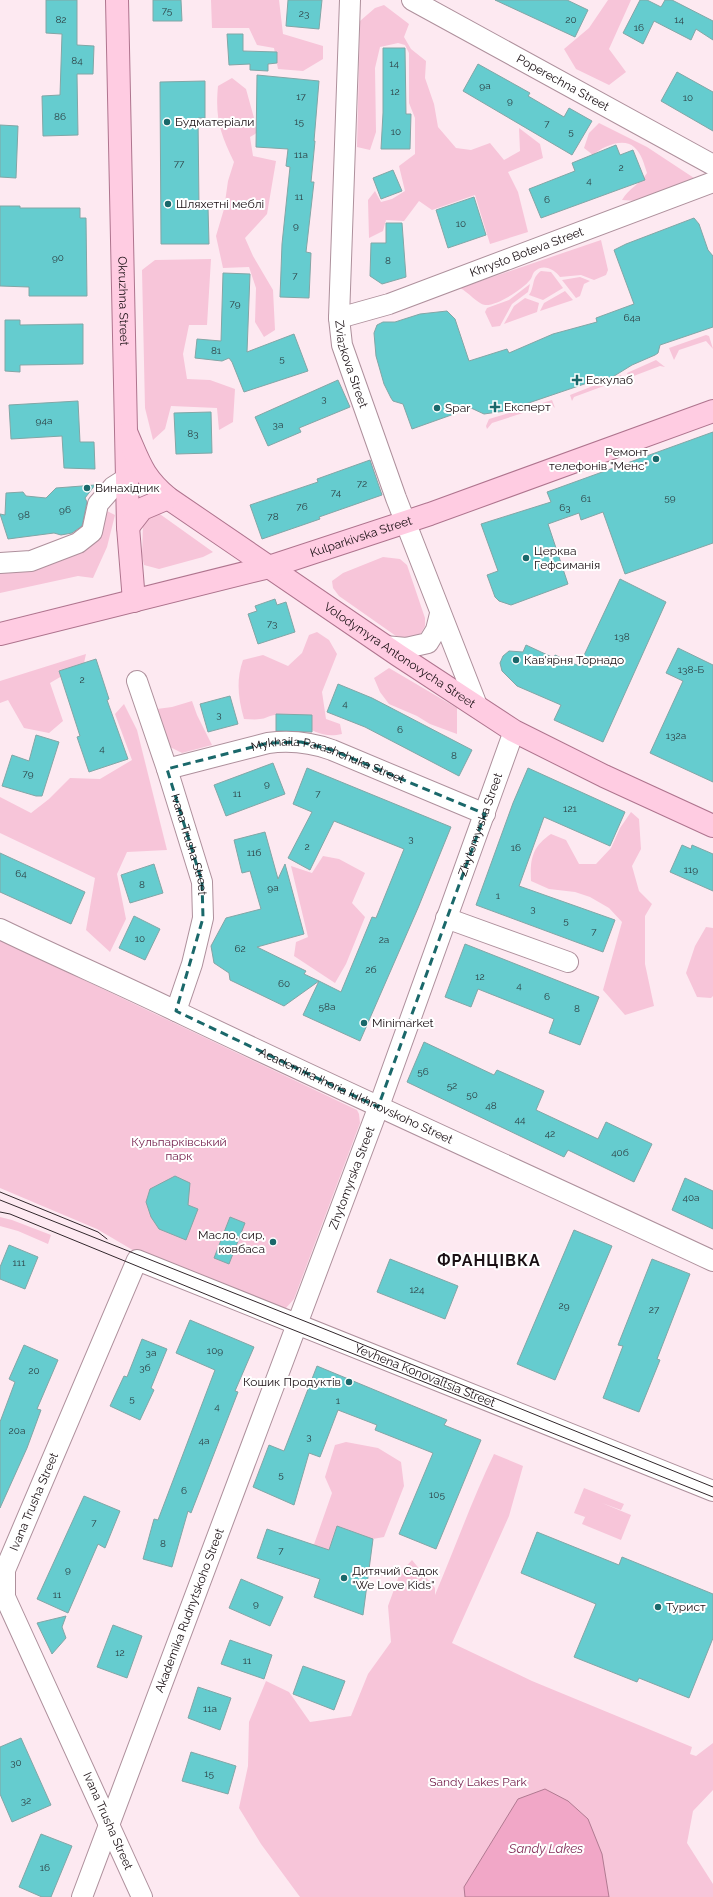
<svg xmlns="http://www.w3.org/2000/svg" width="713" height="1897" font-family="Raleway,sans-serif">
<rect width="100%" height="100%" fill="#fde9f1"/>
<path fill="#f7c5d9" d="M211 0H279L283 34 323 46V59L303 71 278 69 274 48 257 45 249 28H212Z
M608 0H631L609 49 626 72 609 85 576 69 564 49 589 28Z
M384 5 409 24 404 37 411 49 426 61 425 78 434 104 438 127 456 148 471 150 490 143 504 160 520 151 519 128 540 144 543 158 508 172 518 192 528 232 490 244 475 195 432 210 419 201 404 221 386 220 383 231 369 238 368 200 375 191 381 202 392 199 405 191 399 166 415 154V118L409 103V53L405 45 398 43 380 47 375 68 376 132 370 150 357 147 360 21 375 8Z
M232 78 246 89 254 118 265 128 250 137 253 156 276 161 267 214 245 238 253 256 273 290 275 330 264 337 255 322 256 288 249 267 223 268 216 236 224 209 228 181 234 162C220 133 215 118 218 86Z
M599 123 647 147 694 178 683 189 637 201 622 200C629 188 640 184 647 173 644 164 642 154 634 147 623 137 602 147 593 155L584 148 589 133Z
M601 240 608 270 606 275 594 280 581 275 560 277C554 269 543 263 534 272 532 275 532 278 530 280 523 289 497 306 485 305 478 304 468 292 460 288Z
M211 259 207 325H189L183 354 187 379 210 380 235 389 233 422 219 430 217 408 171 406 165 429 153 440 145 408 142 270 155 260Z
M541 271 551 272 563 288 543 300 529 295C535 287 531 278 541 271Z
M580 277 590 281 584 284 580 296 576 298 562 280Z
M530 284 528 292 512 304 500 326 492 327 485 312 487 308 509 300Z
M565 291 573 300 540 311 544 303Z
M525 298 539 303 537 312 504 324 514 306Z
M706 335 709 336 713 349 706 341 679 350 674 360 669 348Z
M656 360 665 367 660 366 631 377 630 380 627 373Z
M621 375 624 382 620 380 574 397 572 401 570 395Z
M552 400 555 408 551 404 492 423 487 429 486 426 489 419Z
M103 509 115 515 107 547 93 578 78 576 0 593V571L78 543Z
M157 512 213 552 203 557 159 569 144 565 142 556 143 522Z
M383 557 400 559 407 565 425 618V626L420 635 405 638 396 636 339 596 333 588 332 581 343 573Z
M317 632 329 640 337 654 322 692 326 719 340 724 342 734C310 741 302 715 275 715 270 715 265 719 260 719 255 720 249 719 244 719 238 698 236 680 243 660L263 655 288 666 302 653 309 635Z
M86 654 84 663 50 683 63 721 49 733 24 728 8 700 0 703V681Z
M389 668 457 708V734L430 724 417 716 389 704 380 692 374 678Z
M192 701 197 715 212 745 182 753 170 747 157 709 172 707Z
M124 704 137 730 167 850 127 852 117 874 126 919 110 952 86 930 95 878 0 833V797L31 813 49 799 70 778 100 779 132 760 115 714Z
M631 812 639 819 641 849 632 866 639 891 652 904 645 916V964L654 1006 625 1015 603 990 622 922 609 908 590 897 575 892 549 889 531 881C530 859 532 847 551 834L566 840 579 864H596L611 848 620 828Z
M323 856 339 859 365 873 352 903 365 917 346 964 335 983 294 956 296 942 308 937 291 866 312 873Z
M706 927 713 928V996L711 998 697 997 686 973 695 946Z
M0 940 357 1110 359 1114 360 1123 294 1299 286 1308 279 1309 136 1252 97 1229 0 1188Z
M0 1217 12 1220 51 1235 48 1244 18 1231 0 1226Z
M346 1442 378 1448 401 1462 404 1486 384 1537 367 1540 331 1555 311 1553 332 1493 325 1477 335 1445Z
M494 1454 523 1466 509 1516 452 1643 532 1681 692 1747 690 1754 696 1756 713 1743V1790L693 1811 687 1843 713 1884V1897H300L261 1844 239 1808 248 1766 249 1722 266 1681 289 1692 310 1722 351 1716 368 1674 391 1642 388 1606 400 1573 412 1560 435 1588V1595C455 1548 472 1500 494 1454Z
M584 1488 624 1504 621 1510 602 1503 631 1515 621 1540 582 1524 586 1515 585 1517 574 1513Z"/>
<path fill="#f1a7c7" stroke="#b07a91" d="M545 1789 568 1801 588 1819 602 1854 609 1897H465L464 1887 518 1799Z"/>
<path fill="#65cccf" stroke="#82a6a6" d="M46 0H77V45L94 46 93 74H77L78 135 43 136 42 96 60 95 62 34 46 33Z
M153 0H181L182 21H153Z
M288 0H322L319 29 286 26Z
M495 0H567L588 10 575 37Z
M640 0H647L661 7 665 0H672L713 21V40L696 29 691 40 654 21 643 44 623 33Z
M227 34H243V51L277 52V63L268 64V71L250 70V64L229 65Z
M383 48H405L406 114H411L410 149H381L383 113Z
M478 64 530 93 528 96 564 117 569 108 592 121 572 155 463 91Z
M677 72 713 92V131L661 101Z
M257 75 319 81 314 141H315L311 182H314L306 252 311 253 309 298 280 297 282 244 290 167 286 166 288 149 256 147Z
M205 81V118H198L199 207H208L209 244H161L160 82Z
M0 125 18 126 16 178 0 177Z
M616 145 620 155 633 150 645 180 541 218 529 189 575 171 572 163Z
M393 170 402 191 381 199 373 178Z
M474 197 486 235 448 248 436 210Z
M0 206H20V208H80V218H86L87 296H29V287L0 286Z
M694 218 699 224 708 250 713 256V327L660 345 658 353 655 355 632 365 606 381 602 378 505 411 484 414 471 408 412 429 403 404 393 401 391 398 384 384 376 356 374 333 377 325 383 322H395L420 314 447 311 455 319 469 361 507 349 509 353 553 334 597 322 596 318 634 304 614 250 626 244Z
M386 223H402L406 277 382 284 370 276 371 243H386Z
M223 273 250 274 247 352 294 334 308 371 244 392 232 362 229 358 222 361 195 358 197 339 221 341Z
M5 320H20V325L83 324V364L20 365V372L5 371Z
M338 380 350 407 299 428 301 432 268 446 255 417Z
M78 401 80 442H94L95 469 64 468 62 436 11 439 9 405Z
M211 412 212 453 176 454 174 413Z
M713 432V543L625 574 603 512 581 520 579 513 548 524 568 584 511 605 499 601 495 597 487 575 498 571 481 524 551 502 547 492Z
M370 460 382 495 319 517 320 519 262 539 250 505 318 482 317 479Z
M95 485 85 498 87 502 82 526 72 533 61 535 54 533 8 539 0 514 5 515 6 493 23 492 26 496 46 498 56 488Z
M620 579 666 602 603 742 554 720 561 705 517 686 502 671 500 663 503 656 509 651 523 652 526 645 554 658 555 655 579 666Z
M275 599 277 605 286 602 295 632 258 644 248 614 257 611 255 606Z
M678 648 713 665V782L650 753 683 681 666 673Z
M96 659 109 699 107 700 128 759 89 772 77 737 80 736 59 671Z
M338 684 372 698 472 750 459 776 365 727 327 712Z
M230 696 238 724 208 732 200 704Z
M276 714 312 715V732L276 731Z
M36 735 59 742 42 796H36L2 786 12 755 29 761Z
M273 763 285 794 226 816 214 785Z
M307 768 451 827 418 908 360 1041 303 1015 319 981 341 992 372 917 376 918 404 849 334 821 310 870 288 858 312 812 293 804Z
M528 768 625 812 610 846 544 817 519 886 615 920 603 952 476 905 513 803Z
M265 832 278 879 285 864 304 934 257 947 306 971 304 974 319 981 284 1006 230 980 229 973 214 963 211 946 226 918 261 909 250 871 242 873 234 840Z
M682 845 691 849 692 845 713 854V891L670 872Z
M0 853 85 892 71 924 0 892Z
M154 864 163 893 130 903 121 875Z
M134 916 160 929 145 960 119 948Z
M465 944 599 997 580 1045 549 1033 554 1019 478 989 471 1007 445 997Z
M424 1042 494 1075 497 1070 544 1091 536 1110 598 1139 606 1122 652 1144 634 1182 568 1150 564 1157 407 1082Z
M175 1176 190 1183 188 1205 198 1209 186 1240 159 1229 151 1217 146 1202 150 1189Z
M685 1178 713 1191V1229L672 1210Z
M230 1217 245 1223 229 1264 214 1258Z
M574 1230 612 1246 555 1380 517 1364Z
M9 1245 38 1257 25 1289 0 1279V1267Z
M390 1259 458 1286 445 1319 377 1292Z
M652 1259 690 1274 657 1359 660 1360 639 1412 603 1398 623 1346 618 1345Z
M190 1320 254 1347 235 1391 238 1392 191 1513 188 1511 172 1567 143 1559 154 1519 158 1520 215 1370 176 1353Z
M142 1339 167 1349 151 1388 154 1390 140 1420 110 1406 124 1376 127 1377Z
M24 1345 58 1360 37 1409 41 1410 27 1448 0 1508V1422L15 1382 9 1379Z
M317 1366 447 1420 444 1425 481 1440 436 1549 399 1534 433 1453 375 1430 377 1425 338 1410 320 1457 309 1453 294 1505 253 1487 269 1445 284 1451Z
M84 1496 120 1511 105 1548 98 1544 68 1613 37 1599Z
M337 1526 373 1539 363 1615 314 1597 320 1579 257 1558 267 1529 329 1550Z
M537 1532 619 1565 622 1557 713 1594V1638L689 1698 639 1678 637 1682 574 1657 596 1604 521 1573Z
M241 1579 283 1597 270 1626 229 1608Z
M66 1616 62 1627 66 1638 52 1654 37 1623Z
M113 1625 142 1636 127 1678 97 1667Z
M230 1640 272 1655 264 1679 221 1664Z
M303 1666 345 1681 334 1710 293 1694Z
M198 1687 231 1698 220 1730 188 1718Z
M21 1738 51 1805 12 1822 0 1794V1747Z
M191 1752 236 1766 228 1794 182 1781Z
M41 1834 72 1846 51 1897H42L19 1887Z"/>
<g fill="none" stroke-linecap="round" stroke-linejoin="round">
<g stroke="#ae909c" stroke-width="22">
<g id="minor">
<path id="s1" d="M350 0 339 318 342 345 396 498 478 708"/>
<path id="s2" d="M412 0 713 165"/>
<path id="s3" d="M339 318 389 304 713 182"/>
<path d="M0 563 31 561 78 543 92 532 98 504 113 487 127 478"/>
<path d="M385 646 406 648 428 643 436 630 440 614"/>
<path id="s4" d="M137 681 167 769 202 882 203 918 192 964 176 1011"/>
<path id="s5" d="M167 769 268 743C291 740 310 742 332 750L485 814"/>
<path d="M446 918 568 962"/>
<path id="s6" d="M0 929C62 959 125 986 186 1016 361 1100 538 1179 713 1261"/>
<path id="s7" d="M82 1897 383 1095 514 731"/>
<path id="s8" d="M142 1897 5 1597V1570L137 1260C329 1338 521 1413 713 1491"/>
</g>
</g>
<g stroke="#af748e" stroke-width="24">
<g id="major">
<path id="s9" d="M117 0 128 527 134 601"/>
<path id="s10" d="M127 434C140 464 143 477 168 498L398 655 514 731 604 776 713 826"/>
<path d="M128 527 142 509 168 498"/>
<path id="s11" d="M0 634 269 567 430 514 713 411"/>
</g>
</g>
<use href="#minor" stroke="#fff" stroke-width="20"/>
<use href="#major" stroke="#ffcce2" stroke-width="22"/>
<path stroke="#31262b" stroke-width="1" d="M0 1192 98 1232 107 1239
M0 1200 332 1332 713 1487
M0 1212 10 1214 276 1323 713 1497"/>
</g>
<path fill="none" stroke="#1a686a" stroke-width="3" stroke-dasharray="8 5" stroke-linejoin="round" d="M301 742 332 750 485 814 378 1107 176 1011 203 918 202 882 167 769 268 743Z"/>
<g fill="#1a686a" stroke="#fff" stroke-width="1.5">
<circle cx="167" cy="122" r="4"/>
<circle cx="168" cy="204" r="4"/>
<path d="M575 374h4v4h4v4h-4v4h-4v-4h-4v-4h4z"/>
<path d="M493 401h4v4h4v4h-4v4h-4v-4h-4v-4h4z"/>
<circle cx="437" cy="408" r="4"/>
<circle cx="656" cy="459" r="4"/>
<circle cx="87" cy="488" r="4"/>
<circle cx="526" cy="558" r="4"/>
<circle cx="516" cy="660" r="4"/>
<circle cx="364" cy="1023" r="4"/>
<circle cx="273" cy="1242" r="4"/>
<circle cx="349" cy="1382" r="4"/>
<circle cx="344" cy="1578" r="4"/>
<circle cx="658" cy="1607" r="4"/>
</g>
<g text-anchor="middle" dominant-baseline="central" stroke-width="4" stroke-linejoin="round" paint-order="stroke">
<g font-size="10" fill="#2d3f43">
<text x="167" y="10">75</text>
<text x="304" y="13">23</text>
<text x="61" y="19">82</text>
<text x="571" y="19">20</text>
<text x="679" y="19">14</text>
<text x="639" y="27">16</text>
<text x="77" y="60">84</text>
<text x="394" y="63">14</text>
<text x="485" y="85">9а</text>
<text x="395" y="91">12</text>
<text x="301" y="96">17</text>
<text x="688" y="97">10</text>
<text x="510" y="100">9</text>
<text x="60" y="116">86</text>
<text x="299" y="121">15</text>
<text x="547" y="123">7</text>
<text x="396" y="131">10</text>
<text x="571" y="131">5</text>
<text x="301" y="154">11а</text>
<text x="179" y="163">77</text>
<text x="621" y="167">2</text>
<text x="589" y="180">4</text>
<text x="299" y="196">11</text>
<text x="547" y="199">6</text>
<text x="461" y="223">10</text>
<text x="296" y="225">9</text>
<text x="58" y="257">90</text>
<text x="388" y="260">8</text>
<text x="295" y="275">7</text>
<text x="235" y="303">79</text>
<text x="632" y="317">64а</text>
<text x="216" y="350">81</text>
<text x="282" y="358">5</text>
<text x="324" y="398">3</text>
<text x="44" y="420">94а</text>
<text x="278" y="424">3а</text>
<text x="193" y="433">83</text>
<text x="362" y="483">72</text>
<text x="336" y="492">74</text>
<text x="670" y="497">59</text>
<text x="586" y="498">61</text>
<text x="302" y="506">76</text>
<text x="565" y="507">63</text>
<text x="65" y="509">96</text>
<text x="24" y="514">98</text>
<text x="273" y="516">78</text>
<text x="272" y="623">73</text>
<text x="622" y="636">138</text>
<text x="691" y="669">138-Б</text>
<text x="82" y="679">2</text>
<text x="345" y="703">4</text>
<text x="219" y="714">3</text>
<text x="400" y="729">6</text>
<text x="676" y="735">132а</text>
<text x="102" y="748">4</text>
<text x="454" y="755">8</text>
<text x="28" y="773">79</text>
<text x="267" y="783">9</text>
<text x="237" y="793">11</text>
<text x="318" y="793">7</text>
<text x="570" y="808">121</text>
<text x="411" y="838">3</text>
<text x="307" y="846">2</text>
<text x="516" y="847">16</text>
<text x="254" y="852">11б</text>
<text x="691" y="869">119</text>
<text x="21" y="873">64</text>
<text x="142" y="884">8</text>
<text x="273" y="887">9а</text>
<text x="498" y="895">1</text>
<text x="533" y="908">3</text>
<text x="566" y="920">5</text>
<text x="594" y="931">7</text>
<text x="140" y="938">10</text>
<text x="384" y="939">2а</text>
<text x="240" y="948">62</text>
<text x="371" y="969">2б</text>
<text x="480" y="976">12</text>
<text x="284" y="983">60</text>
<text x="519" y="985">4</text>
<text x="547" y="996">6</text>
<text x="327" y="1006">58а</text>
<text x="577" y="1008">8</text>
<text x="423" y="1071">56</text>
<text x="452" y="1085">52</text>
<text x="472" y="1094">50</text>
<text x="491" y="1105">48</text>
<text x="520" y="1119">44</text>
<text x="550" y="1133">42</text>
<text x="620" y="1152">40б</text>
<text x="691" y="1197">40а</text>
<text x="19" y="1262">111</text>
<text x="417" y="1289">124</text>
<text x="564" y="1305">29</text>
<text x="654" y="1309">27</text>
<text x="215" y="1350">109</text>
<text x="151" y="1352">3а</text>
<text x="145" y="1367">3б</text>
<text x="34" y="1370">20</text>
<text x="132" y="1398">5</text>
<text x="338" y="1400">1</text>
<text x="217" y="1406">4</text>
<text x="17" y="1430">20а</text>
<text x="309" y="1436">3</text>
<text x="204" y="1440">4а</text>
<text x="281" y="1474">5</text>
<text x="184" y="1490">6</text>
<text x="437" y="1494">105</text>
<text x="94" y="1522">7</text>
<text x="163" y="1543">8</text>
<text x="281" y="1550">7</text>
<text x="68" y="1569">9</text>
<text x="57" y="1594">11</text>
<text x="256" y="1603">9</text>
<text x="120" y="1652">12</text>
<text x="247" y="1660">11</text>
<text x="210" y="1708">11а</text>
<text x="16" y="1762">30</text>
<text x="209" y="1773">15</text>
<text x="26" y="1800">32</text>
<text x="45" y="1867">16</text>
</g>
<g font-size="12" fill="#1a1014" stroke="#fff">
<text stroke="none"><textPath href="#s2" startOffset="172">Poperechna Street</textPath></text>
<text stroke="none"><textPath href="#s3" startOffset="199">Khrysto Boteva Street</textPath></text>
<text stroke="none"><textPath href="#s9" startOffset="301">Okruzhna Street</textPath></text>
<text stroke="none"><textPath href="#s1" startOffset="366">Zviazkova Street</textPath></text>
<text stroke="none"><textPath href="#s11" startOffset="374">Kulparkivska Street</textPath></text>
<text stroke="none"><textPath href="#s10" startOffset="357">Volodymyra Antonovycha Street</textPath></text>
<text stroke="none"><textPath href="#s5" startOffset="167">Mykhaila Parashchuka Street</textPath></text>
<text stroke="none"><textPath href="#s7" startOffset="1144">Zhytomyrska Street</textPath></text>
<text stroke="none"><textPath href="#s4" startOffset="172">Ivana Trusha Street</textPath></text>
<text stroke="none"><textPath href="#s6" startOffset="393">Academika Ihoria Iukhnovskoho Street</textPath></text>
<text stroke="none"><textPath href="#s7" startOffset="768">Zhytomyrska Street</textPath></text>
<text stroke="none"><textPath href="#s8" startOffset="1004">Yevhena Konovaltsia Street</textPath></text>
<text stroke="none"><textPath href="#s8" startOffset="431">Ivana Trusha Street</textPath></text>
<text stroke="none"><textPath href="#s7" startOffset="306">Akademika Rudnytskoho Street</textPath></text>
<text transform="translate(108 1821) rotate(66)">Ivana Trusha Street</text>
</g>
<g font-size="12" fill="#1a1014" stroke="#fff" text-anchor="start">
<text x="175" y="122">Будматеріали</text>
<text x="176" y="204">Шляхетні меблі</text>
<text x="586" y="380">Ескулаб</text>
<text x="504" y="407">Експерт</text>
<text x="445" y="408">Spar</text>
<text x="648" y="452" text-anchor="end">Ремонт<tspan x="648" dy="14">телефонів "Менс"</tspan></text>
<text x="95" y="488">Винахідник</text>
<text x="534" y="551">Церква<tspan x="534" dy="14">Гефсиманія</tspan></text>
<text x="524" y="660">Кав'ярня Торнадо</text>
<text x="372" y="1023">Minimarket</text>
<text x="265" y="1235" text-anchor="end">Масло, сир,<tspan x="265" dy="14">ковбаса</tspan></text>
<text x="341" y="1382" text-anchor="end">Кошик Продуктів</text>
<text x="352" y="1571">Дитячий Садок<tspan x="352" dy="14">"We Love Kids"</tspan></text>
<text x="666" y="1607">Турист</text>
</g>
<g font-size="12" fill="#76224e" stroke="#fff">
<text x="179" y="1142">Кульпарківський<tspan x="179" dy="14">парк</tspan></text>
<text x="478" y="1782">Sandy Lakes Park</text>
</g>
<g font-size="13" font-style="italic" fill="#832e59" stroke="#fff">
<text x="546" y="1848">Sandy Lakes</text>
</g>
<g font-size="16" font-weight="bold" letter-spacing="1" fill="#1a1014" stroke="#fff">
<text x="489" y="1260">ФРАНЦІВКА</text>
</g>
</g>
</svg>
